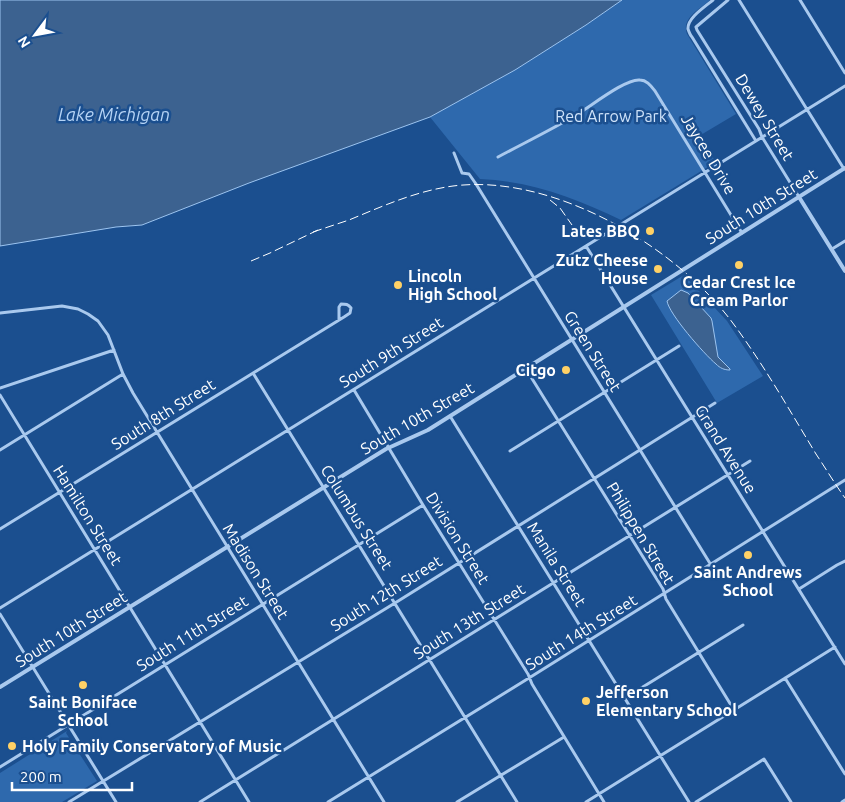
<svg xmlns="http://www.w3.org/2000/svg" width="845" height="802" font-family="Ubuntu,sans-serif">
<rect width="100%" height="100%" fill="#1b4f8f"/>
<path fill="#2e69ad" d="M622 0H710C700 9 681 18 687 34L736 114 699 136 716 162 621 220C576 198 531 181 480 179L430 117 515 70 586 25Z
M684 275 727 321 763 376 717 403 651 295Z
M67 731 66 733 97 781 62 802H0V773Z"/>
<path fill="#3c6290" stroke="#9cc4f0" d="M0 0H622L586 25 515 70 430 117 249 183 142 225 116 227 0 246Z
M681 290 688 293 711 318 712 321 718 357 730 369V370C724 370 720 368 716 364 704 354 669 314 667 301Z"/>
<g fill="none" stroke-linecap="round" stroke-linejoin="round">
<path stroke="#a9c9ee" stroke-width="3" d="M713 0C706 6 687 18 688 29 689 32 690 35 692 37L756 141
M739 0 844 169
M800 0 845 73
M696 27 697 30 759 129 762 137 799 197
M696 27 728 0
M454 153 462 173 469 174 476 184 711 565
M498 157C524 143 551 130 576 115 590 107 626 78 640 80 647 80 651 86 655 91L742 233
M586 246 845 664
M832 249 845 241
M0 313 62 306 78 309 88 314 98 321 108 335 123 374 133 393 384 802
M526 369 663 589 666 599 734 710
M253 373 517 802
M0 388 114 350
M354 390 423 505 528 674 532 684 604 802
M0 395 249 802
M450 416 689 802
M0 450 123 374
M510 451 679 346
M0 529 344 317 350 313 351 308C348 304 346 304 341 304L339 307V320
M799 589 837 565 845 561
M0 608 845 86
M0 614 116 802
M785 678 845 774
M625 698 743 625
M0 767 423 505
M69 802 395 603 715 403
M200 802 750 461
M328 802 529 678 845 480
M457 802 564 737
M586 802 835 647
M696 802 764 759 791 802
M842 802 845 800"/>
<path stroke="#a9c9ee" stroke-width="4" d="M799 197 845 271
M0 687 386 449 428 430 845 168"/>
<path stroke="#fff" stroke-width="1" stroke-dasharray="9 4" stroke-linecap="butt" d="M550 200 560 208 572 225
M313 232C325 228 337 224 349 220 383 206 416 191 453 186 553 173 678 247 735 326 765 367 790 411 816 454 826 469 835 484 845 498
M251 261 270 253 318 230"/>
</g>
<g fill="#ffd166" stroke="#1b4f8f" stroke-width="2">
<circle cx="650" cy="231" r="5"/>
<circle cx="739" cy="265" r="5"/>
<circle cx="658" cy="269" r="5"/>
<circle cx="398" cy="285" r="5"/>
<circle cx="566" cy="370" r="5"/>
<circle cx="748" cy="555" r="5"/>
<circle cx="83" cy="685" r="5"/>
<circle cx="586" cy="701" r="5"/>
<circle cx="12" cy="746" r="5"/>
</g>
<g text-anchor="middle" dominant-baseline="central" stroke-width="5" stroke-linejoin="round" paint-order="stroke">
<g font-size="16" fill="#cfe3fa" stroke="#1b4f8f">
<text x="611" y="116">Red Arrow Park</text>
</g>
<g font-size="16" fill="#fff" stroke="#1b4f8f">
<text transform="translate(765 117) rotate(59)">Dewey Street</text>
<text transform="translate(709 154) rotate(59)">Jaycee Drive</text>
<text transform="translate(761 206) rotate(-32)">South 10th Street</text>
<text transform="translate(593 351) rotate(58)">Green Street</text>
<text transform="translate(391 352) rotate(-32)">South 9th Street</text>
<text transform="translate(163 414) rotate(-32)">South 8th Street</text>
<text transform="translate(417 418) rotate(-30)">South 10th Street</text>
<text transform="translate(726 449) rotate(58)">Grand Avenue</text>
<text transform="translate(88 515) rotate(58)">Hamilton Street</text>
<text transform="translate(357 517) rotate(58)">Columbus Street</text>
<text transform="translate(641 533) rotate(59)">Philippen Street</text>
<text transform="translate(458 538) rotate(58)">Division Street</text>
<text transform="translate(557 564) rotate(58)">Manila Street</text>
<text transform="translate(256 571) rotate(58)">Madison Street</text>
<text transform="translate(386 593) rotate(-32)">South 12th Street</text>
<text transform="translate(469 621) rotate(-32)">South 13th Street</text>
<text transform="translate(71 629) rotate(-32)">South 10th Street</text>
<text transform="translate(581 632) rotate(-32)">South 14th Street</text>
<text transform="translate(192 633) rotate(-32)">South 11th Street</text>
</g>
<g font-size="16" font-weight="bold" fill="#fff" stroke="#1b4f8f" text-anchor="end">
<text x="640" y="231">Lates BBQ</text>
<text x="648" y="260">Zutz Cheese<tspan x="648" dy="18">House</tspan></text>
<text x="408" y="276" text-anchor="start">Lincoln<tspan x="408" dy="18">High School</tspan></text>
<text x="739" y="282" text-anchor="middle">Cedar Crest Ice<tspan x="739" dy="18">Cream Parlor</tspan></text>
<text x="556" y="370">Citgo</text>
<text x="748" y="572" text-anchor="middle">Saint Andrews<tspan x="748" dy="18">School</tspan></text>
<text x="596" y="692" text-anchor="start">Jefferson<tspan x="596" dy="18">Elementary School</tspan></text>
<text x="83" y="702" text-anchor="middle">Saint Boniface<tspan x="83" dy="18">School</tspan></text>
<text x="22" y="746" text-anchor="start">Holy Family Conservatory of Music</text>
</g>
<g font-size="18" font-style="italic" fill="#b5d3f5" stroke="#1b4f8f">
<text x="114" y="114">Lake Michigan</text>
</g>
</g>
<g transform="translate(35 35) rotate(238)" stroke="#1b4f8f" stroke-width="4" paint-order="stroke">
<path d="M0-4L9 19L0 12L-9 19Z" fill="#ffffff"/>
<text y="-8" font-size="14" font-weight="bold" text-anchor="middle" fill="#ffffff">N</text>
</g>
<path d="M12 782v8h120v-8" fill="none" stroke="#ffffff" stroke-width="2.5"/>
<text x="20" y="782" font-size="15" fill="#ffffff" stroke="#1b4f8f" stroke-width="4" paint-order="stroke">200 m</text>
</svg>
